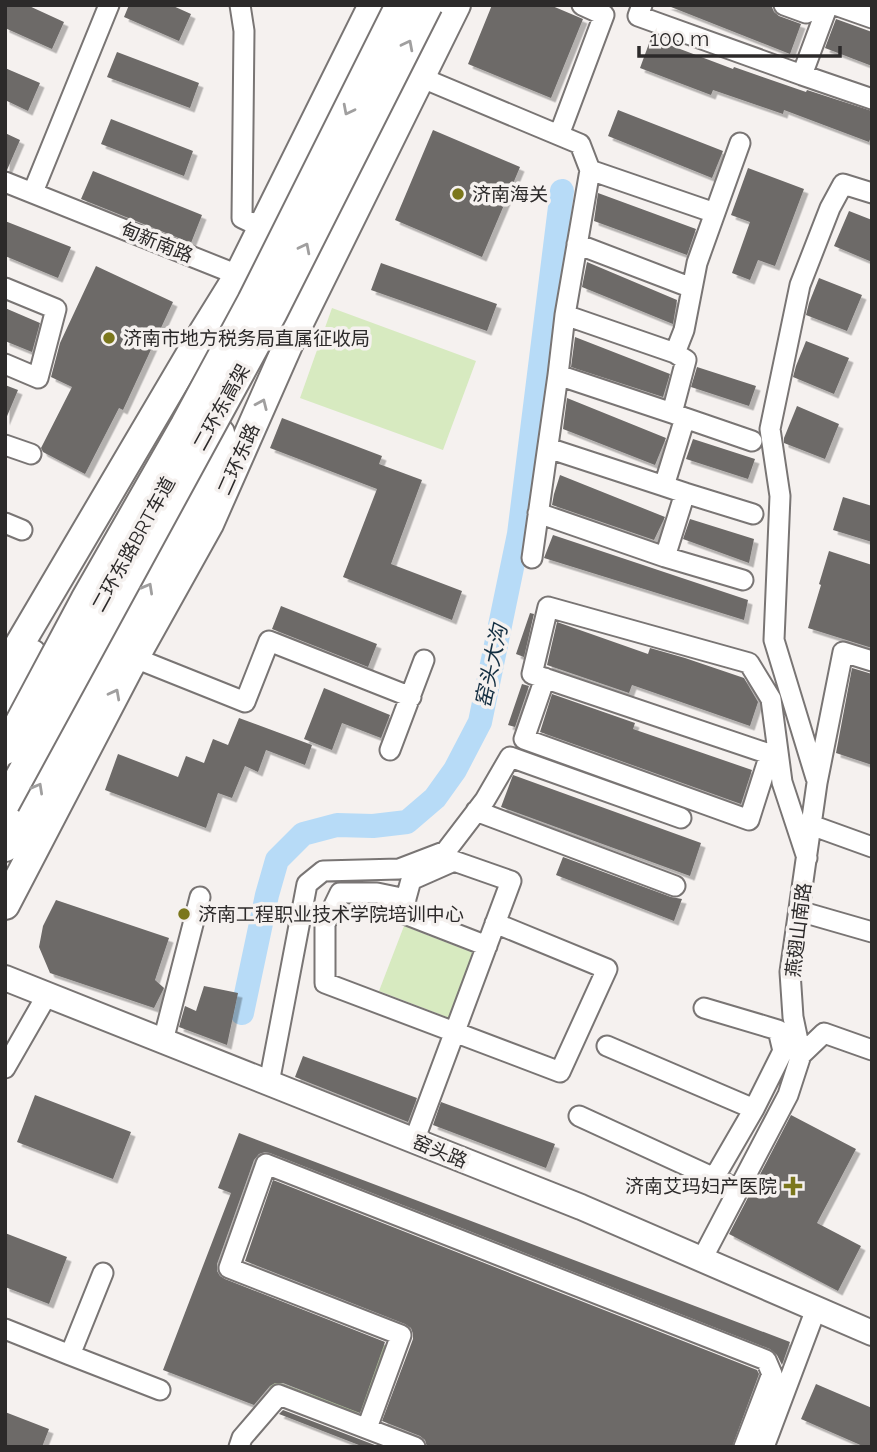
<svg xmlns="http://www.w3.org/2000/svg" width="877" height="1452" font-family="Raleway,'Noto Sans SC',sans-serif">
<defs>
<filter id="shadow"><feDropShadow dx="4.5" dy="4.5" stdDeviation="0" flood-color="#0004"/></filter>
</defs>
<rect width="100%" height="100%" fill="#f5f1ef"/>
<path fill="#d7eac0" d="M332 308 476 361 443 450 300 398Z
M404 926 476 954 452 1019 379 991Z
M375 1342 391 1348 366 1409 350 1416 269 1390 272 1380 347 1407Z"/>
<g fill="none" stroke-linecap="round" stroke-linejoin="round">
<path stroke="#b7dbf7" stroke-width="24" d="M242 1013 267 895 277 860 303 834 337 825 373 826 407 822 435 798 455 770 480 722 519 534 562 191"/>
</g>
<path fill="#6d6a68" filter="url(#shadow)" d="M5 5H27L64 22 52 49 5 28Z
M129 5H171L191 14 179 41 124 17Z
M492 5H550L583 19 551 98 468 64Z
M666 5H767L772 7 774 12 779 16 801 24 790 54Z
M836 19 872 32V66L825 48Z
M651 38 733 69 734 67 806 92 807 90 872 111V134L869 142 784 110 783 114 713 90 711 95 640 68Z
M117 52 199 83 190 108 107 77Z
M5 68 40 83 28 111 5 100Z
M618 110 723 151 712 178 608 136Z
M111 119 193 151 184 176 101 144Z
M433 130 520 167 482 257 395 220Z
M5 133 20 140 7 170H5Z
M748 168 804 189 775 266 758 260 750 280 732 273 750 222 731 215Z
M93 171 202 215 191 243 81 199Z
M598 193 696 229 687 255 594 221Z
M849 211 872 220V262L834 246Z
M5 221 71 247 58 278 5 256Z
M587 262 677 300 673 324 582 287Z
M381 263 497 304 487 331 371 290Z
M96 266 173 302 123 410 119 408 85 474 43 452 41 448 72 387 51 377 60 343Z
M819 278 862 295 847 331 806 315 809 303Z
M5 308 40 323 32 352 5 341Z
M575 337 670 374 663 397 571 367Z
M806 341 849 358 834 394 793 377 796 366Z
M697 367 756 386 749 406 691 387Z
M5 385 18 390 5 421Z
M567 398 666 438 655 465 563 429Z
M797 406 839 424 825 459 784 443V438Z
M282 418 382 456 379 464 422 480 391 564 462 591 452 620 343 577 377 489 270 448Z
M693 439 755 459 748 479 686 459Z
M560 475 665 517 654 540 552 505 554 494Z
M843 497 872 506V542L833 530Z
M690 519 754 539 749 563 683 539Z
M553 535 748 600 744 620 544 558Z
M829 551 872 565V648L808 628 821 585 819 584Z
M281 606 377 644 368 667 272 629Z
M530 613 534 614 524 657 516 654Z
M557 622 648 654 650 648 685 658 744 678 758 702 750 726 632 685 629 693 547 665Z
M852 668 872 674V765L836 753Z
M522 684 529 686 515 727 508 725Z
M324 688 390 715 381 738 342 723 332 750 304 739Z
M552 694 635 723 633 729 752 770 741 804 540 732Z
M239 718 312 745 305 765 266 750 258 772 245 766 232 798 218 793 206 828 105 790 118 754 178 777 186 756 204 763 213 739 228 745Z
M513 775 701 843 690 876 501 807Z
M563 857 671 897 682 899 674 921 556 875Z
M56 900 169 938 155 980 164 988 154 1008 50 973 39 947 43 926Z
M204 986 238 993 227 1045 179 1027 185 1006 196 1011Z
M303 1056 417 1098 408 1122 295 1077Z
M35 1095 131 1132 113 1179 17 1142Z
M441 1102 555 1144 546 1168 433 1125Z
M791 1115 856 1149 817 1223 861 1246 838 1291 729 1234Z
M239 1133 790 1342 782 1365 777 1355 770 1349 270 1153 265 1152 259 1154 254 1160 217 1264V1271L220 1276 225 1279 385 1342 360 1413 283 1383H275L270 1386 254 1405 163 1370 231 1193 218 1188Z
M273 1180 757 1370 759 1374 732 1447H427L425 1440 420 1436 382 1421 413 1339V1334L411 1328 405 1324 245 1261Z
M5 1233 67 1257 49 1304 5 1287Z
M816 1384 872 1408V1447H865L801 1419Z
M283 1410 380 1447H364L279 1414Z
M5 1412 49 1429 42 1447H5Z"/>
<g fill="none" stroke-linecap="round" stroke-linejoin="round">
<g stroke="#797574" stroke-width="23">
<path id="minor" d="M240 5 244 31 242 218 263 228
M642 5 638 16 802 75
M784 5 806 13 824 5
M828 5 802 75 872 99
M835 5 872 18
M420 77 580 144 590 170 715 213
M559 135 604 15 582 5
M5 182 248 279
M33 192 109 5
M577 244 692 288
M5 288 56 309 38 378 5 364
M565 315 675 353
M558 375 672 413
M685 418 752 441
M5 445 31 454
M548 448 664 486
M685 493 753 514
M538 513 665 557 743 580
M5 523 22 530
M665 557 685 493 664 486 685 418 672 413 686 360 675 353 684 330 697 263 740 143
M532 558 558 375 565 315 590 170
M135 658 245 702 269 641 411 697
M545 678 524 739 749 820 770 754
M390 750 424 660
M778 757 532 674 548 607 749 663 771 699 782 782 807 858
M816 778 774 640 780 496 770 429 800 285 830 208 843 184 872 193
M476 811 675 886
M811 825 872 847
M406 899 377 893H340L325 924V983L560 1072 607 969 495 923
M799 911 872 932
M704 1008 778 1030 783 1051 754 1109
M163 1041 200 897
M607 1046 754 1109 714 1178
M801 1055 824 1033 872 1050
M5 1068 47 995
M269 1083 307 884 323 871 399 869 446 851 485 800 510 757 681 818
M579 1116 725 1183
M414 1141 511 881 454 861 411 880 402 913 487 946
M702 1259 788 1095 801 1055 793 1017 790 972 817 783 843 652 872 661
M5 1329 70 1355 103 1273
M70 1355 160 1390
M367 1428 401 1335 229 1268 266 1164 766 1360 772 1374 744 1447
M239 1447 242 1438 279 1395 415 1447
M764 1447 816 1309"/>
</g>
<g stroke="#797574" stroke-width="28">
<path id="major" d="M5 978 581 1207 872 1333"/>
</g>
<g stroke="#797574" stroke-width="32">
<path id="highway" d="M5 669 203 333 239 275 373 5
M5 703 32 654
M5 847 166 554 220 433
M5 905 127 671 209 524 288 345 456 5"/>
</g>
<use href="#minor" stroke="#fff" stroke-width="19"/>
<use href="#major" stroke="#fff" stroke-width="24"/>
<use href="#highway" stroke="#fff" stroke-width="28"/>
<g stroke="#797574" stroke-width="32" stroke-linecap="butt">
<path id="highway-bridge" d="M5 750 85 600 185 425 252 301 400 5
M5 804 273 312 428 5"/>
</g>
<use href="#highway-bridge" stroke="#fff" stroke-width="28"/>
</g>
<defs><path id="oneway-chevron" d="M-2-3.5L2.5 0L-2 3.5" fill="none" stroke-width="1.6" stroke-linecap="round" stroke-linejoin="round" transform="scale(1.75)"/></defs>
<g stroke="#a09f9f">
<use href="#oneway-chevron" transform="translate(408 45) rotate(-63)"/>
<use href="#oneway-chevron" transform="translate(348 110) rotate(117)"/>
<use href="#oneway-chevron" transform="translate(305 248) rotate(-63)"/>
<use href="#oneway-chevron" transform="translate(262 404) rotate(-66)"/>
<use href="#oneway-chevron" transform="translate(148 588) rotate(-61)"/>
<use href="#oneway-chevron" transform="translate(115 694) rotate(-62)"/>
<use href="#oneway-chevron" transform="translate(38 788) rotate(-61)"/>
</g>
<g fill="#7b771c" stroke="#f5f1ef" stroke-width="2.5">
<circle cx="458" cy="194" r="7"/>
<circle cx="109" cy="338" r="7"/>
<circle cx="184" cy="914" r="7"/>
<path d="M789.5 1175.5h7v7h7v7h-7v7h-7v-7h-7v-7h7z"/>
</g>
<g text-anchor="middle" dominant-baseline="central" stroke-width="7" stroke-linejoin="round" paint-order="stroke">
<g font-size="19" fill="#2c2a2a" stroke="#f5f1ef" text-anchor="start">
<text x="472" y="194">济南海关</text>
<text x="123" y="338">济南市地方税务局直属征收局</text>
<text x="198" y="914">济南工程职业技术学院培训中心</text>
<text x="777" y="1186" text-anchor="end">济南艾玛妇产医院</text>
</g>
<g font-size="19" fill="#2c2a2a" stroke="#f5f1ef">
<text transform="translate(157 242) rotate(22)">甸新南路</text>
<text transform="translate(221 407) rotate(-61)">二环东高架</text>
<text transform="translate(238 459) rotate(-66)">二环东路</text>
<text transform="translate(133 544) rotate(-61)">二环东路BRT车道</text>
<text transform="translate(798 930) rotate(-83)">燕翅山南路</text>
<text transform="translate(440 1151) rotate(22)">窑头路</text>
</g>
<g font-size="21" font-style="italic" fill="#132e41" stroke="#f5f1ef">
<text transform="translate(491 666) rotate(-78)">窑头大沟</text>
</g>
</g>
<rect width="877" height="1452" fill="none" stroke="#2c2a2a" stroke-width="14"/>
<path d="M639 46v10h201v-10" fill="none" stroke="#2c2a2a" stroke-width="3.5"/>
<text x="650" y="46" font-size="21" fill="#2c2a2a" stroke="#f5f1ef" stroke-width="5" paint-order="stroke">100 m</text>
</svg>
